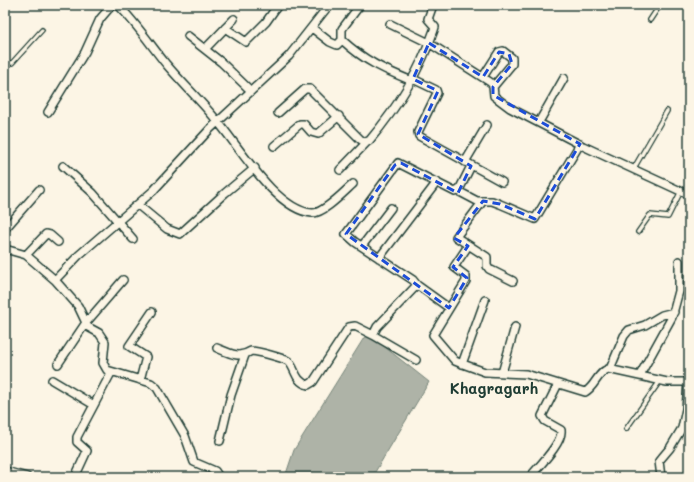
<svg xmlns="http://www.w3.org/2000/svg" width="694" height="482" font-family="Mali,sans-serif">
<rect width="100%" height="100%" fill="#fcf5e5"/>
<filter id="ink" filterUnits="userSpaceOnUse"><feTurbulence type="fractalNoise" baseFrequency=".025" numOctaves="2"/><feDisplacementMap in="SourceGraphic" scale="8" xChannelSelector="R" yChannelSelector="G"/><feConvolveMatrix kernelMatrix="1 2 1 2 8 2 1 2 1" color-interpolation-filters="sRGB"/></filter>
<g filter="url(#ink)">
<path fill="#aeb3a7" stroke="#758479" d="M367 333 429 382 372 477H285L294 450Z"/>
<g fill="none" stroke-linecap="round" stroke-linejoin="round">
<g stroke="#1f3d34" stroke-width="6">
<path id="lane" d="M650 20 660 5
M5 63H12L42 30
M634 168 667 111
M638 232 650 215 668 217 681 191
M626 429 660 381"/>
</g>
<g stroke="#1f3d34" stroke-width="10">
<path id="street" d="M118 5C136 23 150 44 166 64 183 84 202 102 218 122 240 148 276 210 312 213 323 214 344 192 353 184
M390 24 429 43 490 82 493 85 494 96 510 108 583 146 689 195
M225 28 246 42 266 22 278 5
M312 28 330 42 337 45 342 40V29L360 5
M188 36 221 62 250 90
M342 40C366 62 383 69 412 81
M205 49 234 19
M483 77 499 52 503 51 512 58V64L493 87
M413 79 436 90 437 93 418 132 419 136 502 182
M48 112 85 52 100 19 112 5
M278 113 305 89H310L360 139 364 142 369 141C397 108 420 71 434 30L435 27 428 19 433 5
M539 122 564 78
M274 146 300 124H304L311 132 318 134 339 116
M465 162 487 125
M63 166 93 193 133 239
M340 170 367 142
M458 191 477 201H492L500 204 535 219 580 144
M483 201 456 237 487 257V266L489 269 513 281
M138 205 167 229 180 234 225 193 255 168
M5 229 39 190
M362 246 391 208
M468 246 454 267 466 276V281L433 335 455 361 460 363 485 372 526 374 585 392C595 387 597 373 608 369L667 382H689
M5 249 26 255 55 280 78 306 88 327 99 333 105 342 103 363 107 370 151 383 157 388 185 436 194 462 215 471 219 477
M26 255 46 234 50 235 58 242
M379 258 437 182
M55 280 79 255 153 191 210 129 289 56 329 5
M417 285 449 308
M217 348C229 353 239 359 251 351 257 351 283 358 288 361 296 368 294 381 308 385L313 382 349 327 355 326 373 335
M416 360 373 335 377 327 417 285 413 280 355 242 346 234 398 163 455 192 459 190 471 166
M58 364 85 324 123 280
M462 364 485 300
M610 369 624 336 629 330 645 325 662 315 674 312
M502 373 515 327
M640 375 672 317 679 291V261
M52 380 94 405
M140 380 146 357 129 346 152 312
M220 441 231 395 245 355
M5 471 27 477
M75 477 87 451 77 442V437L111 373
M530 477C538 467 563 443 561 430L545 421 542 416 558 384
M661 477 659 461 670 448 682 428 686 409 688 382"/>
</g>
<use href="#lane" stroke="#fcf5e5" stroke-width="3.5"/>
<use href="#street" stroke="#fcf5e5" stroke-width="7"/>
</g>
</g>
<path fill="none" stroke="#1d4ed8" stroke-width="3" stroke-dasharray="8 5" stroke-linejoin="round" d="M429 43 483 77 499 52 509 54 512 64 493 87V95L580 144 535 219 500 204 483 201 454 238 468 246 453 267 467 278 449 308 346 234 395 165 401 163 458 193 471 166 418 134 438 91 413 79Z"/>
<g text-anchor="middle" dominant-baseline="central" stroke-width="3" stroke-linejoin="round" paint-order="stroke">
<g font-size="15" font-weight="bold" fill="#1f3d34" stroke="#fcf5e5">
<text x="494" y="388">Khagragarh</text>
</g>
</g>
<rect width="694" height="482" fill="none" stroke="#fcf5e5" stroke-width="20"/>
<rect x="10" y="10" width="674" height="462" fill="none" stroke="#1f3d34" stroke-width="1.5" filter="url(#ink)"/>
</svg>
